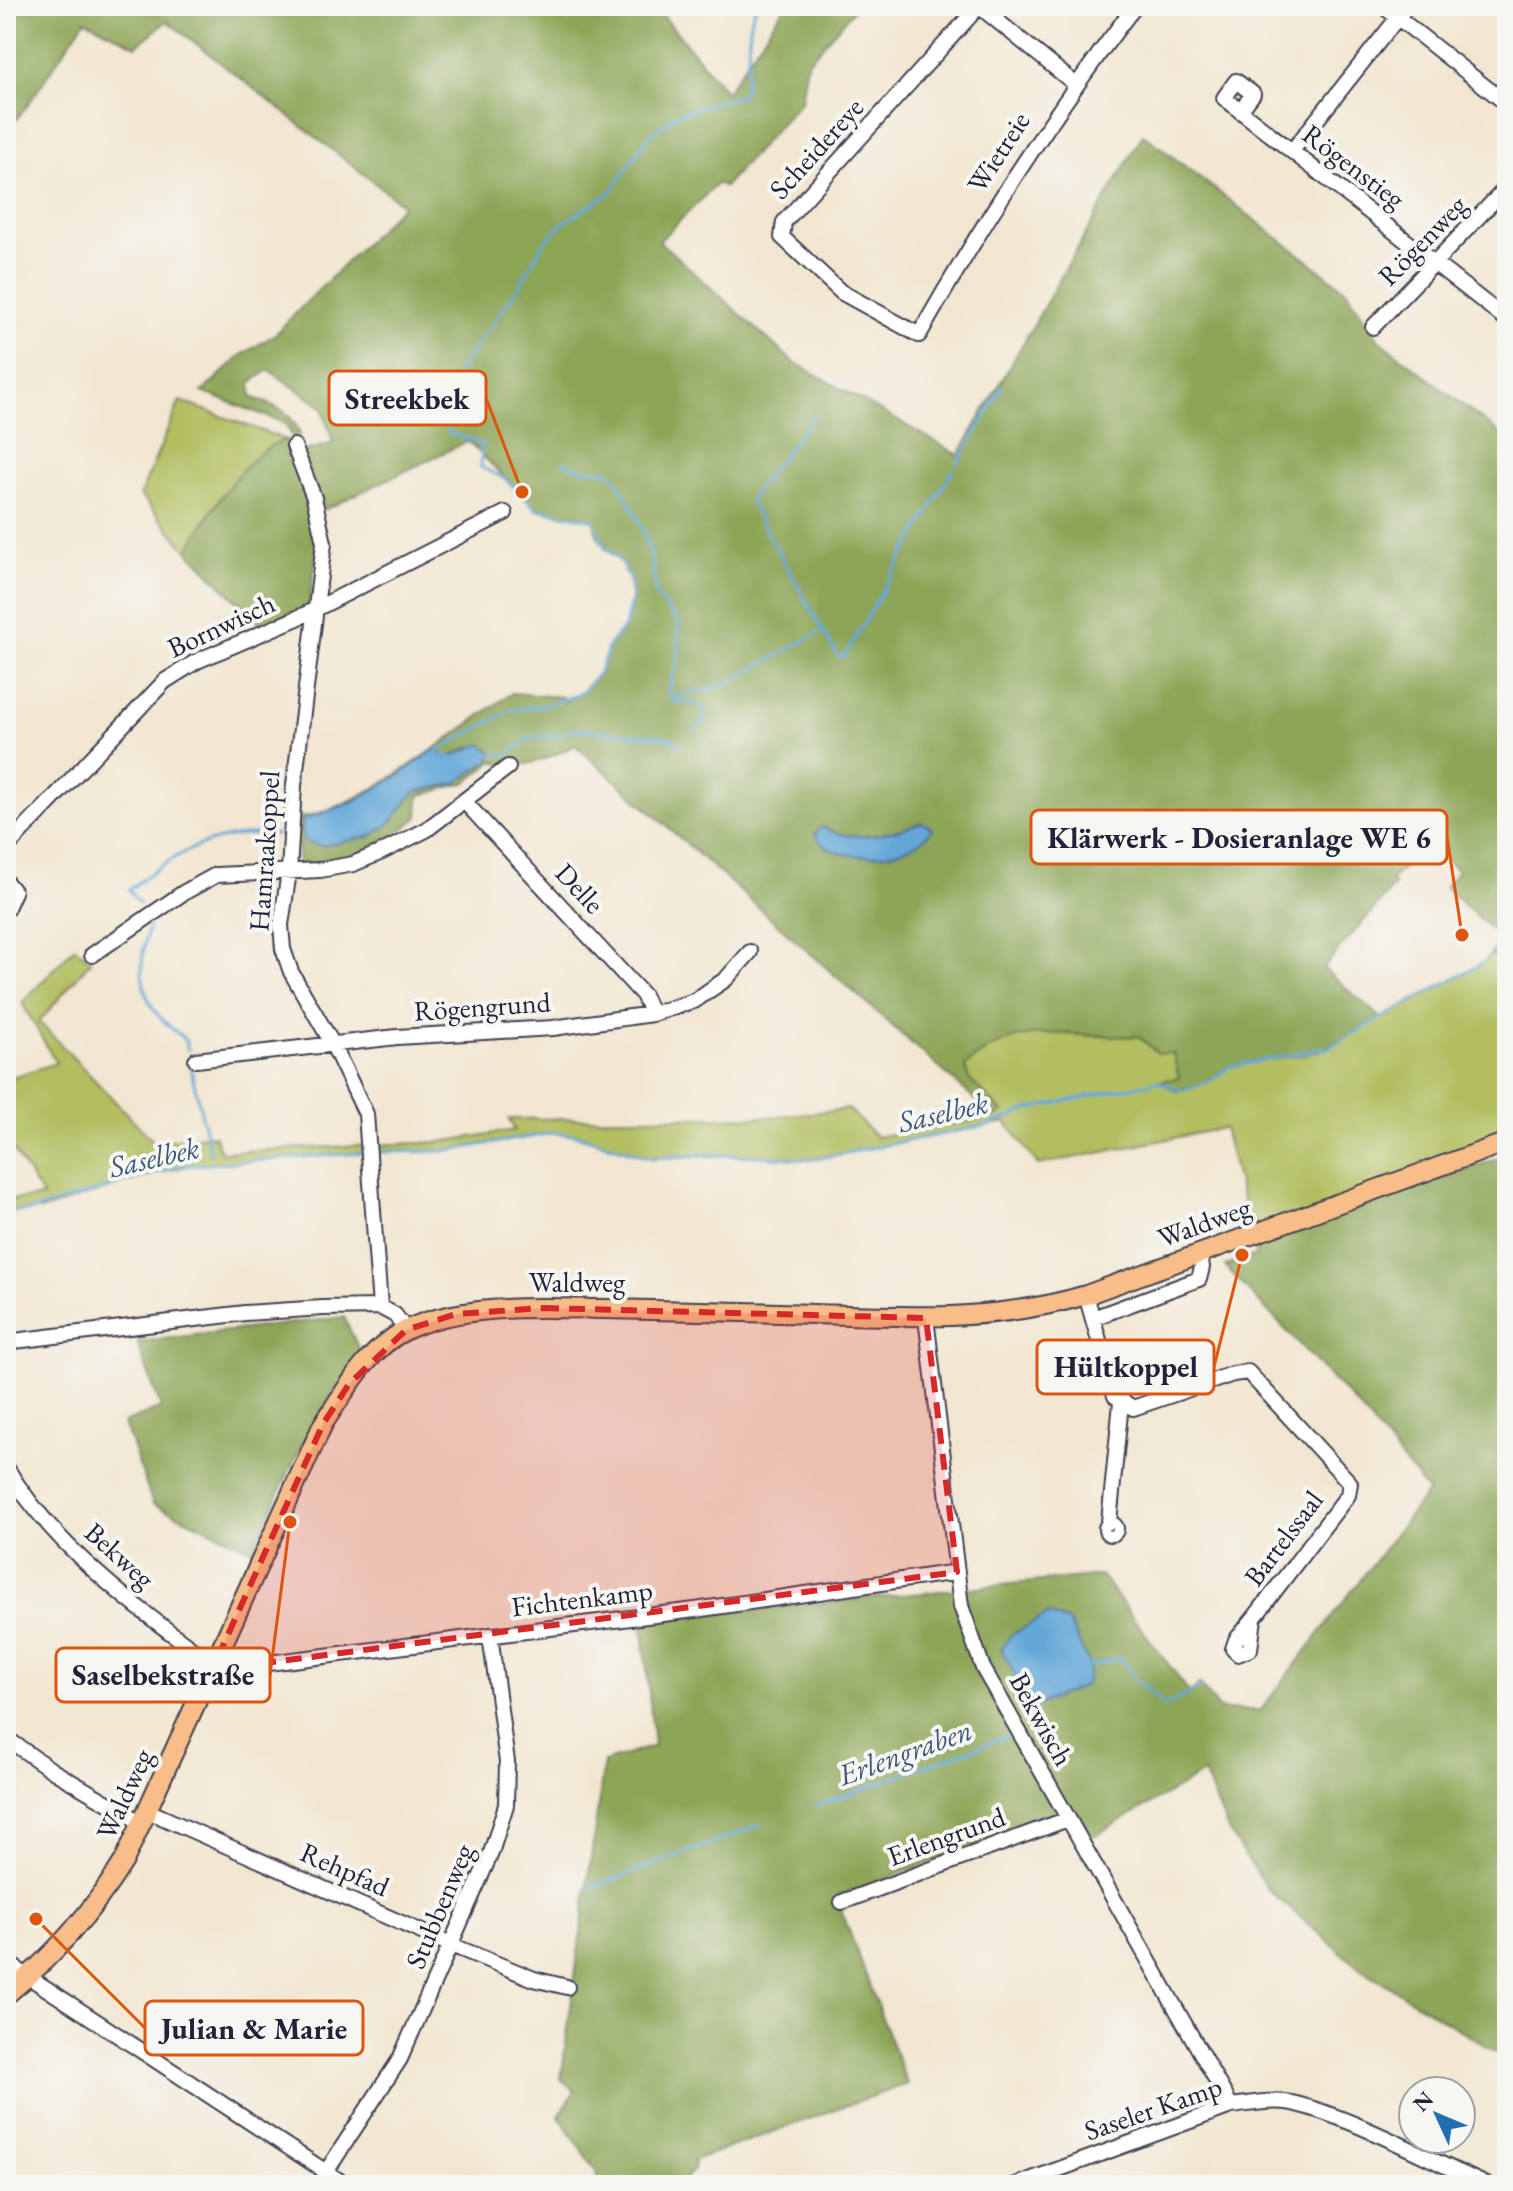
<svg xmlns="http://www.w3.org/2000/svg" width="1513" height="2191" font-family="'EB Garamond',serif">
<rect width="100%" height="100%" fill="#f6f6f2"/>
<filter id="ink" filterUnits="userSpaceOnUse"><feTurbulence type="fractalNoise" baseFrequency=".0125" numOctaves="2"/><feDisplacementMap in="SourceGraphic" scale="16" xChannelSelector="R" yChannelSelector="G"/><feConvolveMatrix kernelMatrix="1 2 1 2 8 2 1 2 1" color-interpolation-filters="sRGB"/></filter>
<filter id="wash" filterUnits="userSpaceOnUse"><feTurbulence type="fractalNoise" baseFrequency=".006" numOctaves="4" result="noise"/><feDisplacementMap in="SourceGraphic" scale="32" xChannelSelector="R" yChannelSelector="G"/><feGaussianBlur stdDeviation="1.8" result="paint"/><feColorMatrix in="noise" values="0 0 0 0 0 0 0 0 0 0 0 0 0 0 0 0 0 1.4 0 .05"/><feComposite in="paint" operator="in"/></filter>
<g filter="url(#wash)">
<rect width="100%" height="100%" fill="#f2e6d0"/>
<path fill="#b2be60" stroke="#6a704e" stroke-width="2" d="M180 401 287 440C247 447 207 517 188 551L140 495Z
M75 947 91 961 39 1022 154 1142 214 1135 221 1152 440 1142 515 1130 509 1119 769 1117 849 1109 876 1137 995 1117 1002 1111C989 1100 965 1084 965 1066 1025 1015 1069 1041 1138 1036L1154 1050 1173 1053 1180 1078 1160 1082 1176 1091 1210 1081 1229 1067 1327 1048 1484 962 1491 954 1507 960V1142L1251 1234 1224 1128 1038 1165 1006 1122 809 1160 752 1155 652 1158 575 1135 549 1133 445 1151 379 1152 194 1165 155 1173 43 1210 6 1211V1200L43 1197 6 1138V1079L56 1063 22 1003Z"/>
<path fill="#8da556" stroke="#586448" stroke-width="2" fill-rule="evenodd" d="M6 6H655L726 92 785 6H857L807 63 801 101 724 187 718 183 659 241 792 361 959 455 1143 134 1346 290 1380 341 1507 439V960L1491 954 1502 939 1444 887 1458 871 1428 842 1391 880 1395 885 1323 968 1381 1018 1319 1051 1229 1067 1210 1081 1179 1091 1158 1081 1179 1078 1173 1053 1159 1054 1138 1036C1071 1039 1022 1017 965 1066L969 1079 1003 1112 995 1117 575 745C550 758 521 772 493 761L467 782 419 796 418 817C397 836 326 877 298 862L297 818C366 808 453 733 512 693L562 697 564 701 583 692 601 669 609 645 625 626 632 601 629 578 619 559 608 551 597 535 593 520 536 509 468 441 324 510 302 452 333 443 322 407 269 370 250 383 252 397C274 406 293 411 300 435L292 436 286 425 277 420 202 392 240 356 274 335 403 205 167 21 136 46 85 20 25 109 6 131ZM471 746 490 760 456 783 415 792 388 825 371 836 322 846 304 842 301 824C312 814 332 812 347 804 378 789 406 770 434 750L439 757H451Z
M287 440 318 543 309 605 261 626 188 551C207 517 247 447 287 440Z
M1507 1155V2059L1361 1969 1268 1890 1229 1832 1204 1773 1092 1837 1077 1811 836 1896 907 2084 694 2160V2169L680 2185H598L596 2171 559 2116 575 2091 561 2079 604 1762 654 1746 642 1621 1101 1575 1190 1693 1199 1684 1221 1710H1261L1428 1491 1358 1406 1225 1266 1256 1255 1254 1246Z
M344 1317 362 1356C311 1412 285 1482 253 1550L153 1504 124 1423 161 1408 137 1342Z"/>
<path fill="#64a7d8" stroke="#43648a" stroke-width="2" d="M481 744 492 752 490 760 456 783 415 792 388 825 371 836 322 846 304 842 302 820 350 803 398 776 434 750 441 749 440 757H451Z
M922 822 932 828C919 859 827 869 815 833L822 827C855 844 889 834 922 822Z
M1048 1614 1069 1622 1090 1666 1086 1685 1036 1706 1026 1697 1001 1649 1010 1636Z"/>
<g fill="none" stroke-linecap="round" stroke-linejoin="round">
<path stroke="#64a7d8" stroke-width="3" d="M815 414 753 494 751 504 823 630 815 635
M563 462 583 470H606L617 480 639 520 651 554 656 595 679 624 678 660 668 693 675 702 695 703 705 710V720L696 730
M957 464 1002 387
M823 630 838 656 844 657 953 470
M726 684 811 637
M671 698 722 686
M438 750 511 710 548 705 581 693 599 673 609 645 625 626 632 596 631 582 620 561 605 548 593 520 536 509 505 479 481 467 482 444 449 433 444 404 451 382 520 285 543 243 563 223 610 193 649 136 678 114 742 95C752 71 744 23 757 6
M490 754 507 755 531 737 561 735 573 729 667 737 679 745
M439 758 446 755 453 759
M140 904 129 890C178 850 218 829 283 835
M149 926C138 963 137 999 169 1026 179 1035 185 1035 188 1050
M1499 944 1507 922
M191 1070 211 1154
M379 1152 445 1151 555 1133 577 1135 652 1158 709 1154 815 1159 989 1125 1030 1109 1158 1081 1182 1091 1210 1081 1229 1067 1327 1048 1484 962
M6 1211H31L179 1166 363 1153
M1090 1666 1121 1658 1134 1678 1166 1706 1201 1686
M1031 1725 1036 1706
M816 1806 1008 1736
M589 1888 760 1825"/>
</g>
</g>
<g filter="url(#ink)">
<g fill="none" stroke-linecap="round" stroke-linejoin="round">
<g stroke="#413f51" stroke-width="18">
<path id="minor" d="M979 6 784 222 782 237 841 292 919 335C984 221 1054 111 1135 6
M979 6 1075 84
M1383 6 1507 104
M1240 111 1253 94 1236 81 1224 98 1507 320
M1292 151 1407 6
M1373 327 1507 187
M294 446 314 498 324 543 294 785 289 872 281 925 283 949 291 972 332 1043 366 1114 380 1307
M464 801 643 995 652 1014
M6 848 165 681 197 661 302 616 505 513
M6 882 14 892 6 910
M92 955 183 893 216 875 320 870 353 864 382 852 426 830 508 767
M196 1060 397 1037 553 1028 652 1014 694 1001 726 979 750 952
M1086 1295 1115 1396 1133 1408 1233 1374 1248 1372 1350 1483 1348 1495 1254 1618
M926 1318 961 1606 983 1668 1231 2106
M1093 1318 1199 1279 1202 1267 1199 1254
M6 1342 245 1313 323 1308 380 1307 395 1315 406 1330
M6 1467C53 1546 133 1605 206 1659L212 1670 695 1610 957 1572
M1109 1522 1121 1403
M1106 1529a5 5 0 1 1 10 0a5 5 0 1 1-10 0Z
M1254 1618 1250 1649 1238 1654 1233 1649 1236 1640Z
M6 1738 53 1771 142 1823
M148 1811 451 1945 534 1979 567 1987
M842 1902 1068 1819
M6 1962 346 2185
M326 2172 400 2059 491 1853 506 1805 507 1762 490 1635
M1016 2185 1231 2106C1251 2104 1273 2099 1292 2103 1352 2117 1429 2160 1487 2185"/>
</g>
<g stroke="#413f51" stroke-width="22">
<path id="major" d="M6 1995C54 1956 91 1914 124 1861L323 1424C345 1391 369 1348 406 1330 460 1303 545 1308 604 1309 674 1310 745 1312 815 1314 907 1317 997 1322 1086 1295L1507 1142"/>
</g>
<use href="#minor" stroke="#fff" stroke-width="14"/>
<use href="#major" stroke="#f8bd89" stroke-width="18"/>
</g>
</g>
<path fill="#d62828" fill-opacity="0.2" stroke="#d62828" stroke-width="6" stroke-dasharray="16 10" stroke-linejoin="round" d="M543 1308 926 1318 957 1572 212 1670 323 1424 349 1384 406 1330 456 1314Z"/>
<g text-anchor="middle" dominant-baseline="central" stroke-width="8" stroke-linejoin="round" paint-order="stroke">
<g font-size="28" fill="#22223b" stroke="#f6f6f2">
<text transform="translate(816 148) rotate(-48)">Scheidereye</text>
<text transform="translate(998 152) rotate(-57)">Wietreie</text>
<text transform="translate(1354 166) rotate(37)">Rögenstieg</text>
<text transform="translate(1422 240) rotate(-46)">Rögenweg</text>
<text transform="translate(221 625) rotate(-25)">Bornwisch</text>
<text transform="translate(264 851) rotate(-86)">Hamraakoppel</text>
<text transform="translate(580 888) rotate(47)">Delle</text>
<text transform="translate(482 1006) rotate(-4)">Rögengrund</text>
<text transform="translate(1204 1222) rotate(-20)">Waldweg</text>
<text x="577" y="1282">Waldweg</text>
<text transform="translate(1283 1538) rotate(-53)">Bartelssaal</text>
<text transform="translate(120 1555) rotate(42)">Bekweg</text>
<text transform="translate(582 1598) rotate(-7)">Fichtenkamp</text>
<text transform="translate(1042 1719) rotate(61)">Bekwisch</text>
<text transform="translate(124 1794) rotate(-65)">Waldweg</text>
<text transform="translate(946 1836) rotate(-20)">Erlengrund</text>
<text transform="translate(345 1869) rotate(24)">Rehpfad</text>
<text transform="translate(439 1906) rotate(-67)">Stubbenweg</text>
<text transform="translate(1153 2108) rotate(-19)">Saseler Kamp</text>
</g>
<g font-size="30" font-style="italic" fill="#3c577a" stroke="#f6f6f2">
<text transform="translate(943 1112) rotate(-13)">Saselbek</text>
<text transform="translate(154 1157) rotate(-13)">Saselbek</text>
<text transform="translate(905 1752) rotate(-20)">Erlengraben</text>
</g>
</g>
<path fill="none" stroke="#de560e" stroke-width="3" d="M522 492L486 398M1462 935L1447 837M1242 1255L1214 1367M290 1522L270 1675M36 1919L145 2028"/>
<g fill="#de560e" stroke="#f6f6f2" stroke-width="3">
<circle cx="522" cy="492" r="8"/>
<circle cx="1462" cy="935" r="8"/>
<circle cx="1242" cy="1255" r="8"/>
<circle cx="290" cy="1522" r="8"/>
<circle cx="36" cy="1919" r="8"/>
</g>
<g fill="#f6f6f2" stroke="#de560e" stroke-width="3">
<rect x="329" y="371" width="157" height="54" rx="8"/>
<rect x="1031" y="810" width="416" height="54" rx="8"/>
<rect x="1037" y="1340" width="177" height="54" rx="8"/>
<rect x="56" y="1648" width="214" height="54" rx="8"/>
<rect x="145" y="2001" width="218" height="54" rx="8"/>
</g>
<g font-size="30" text-anchor="middle" font-weight="bold" fill="#22223b">
<text x="407" y="409">Streekbek</text>
<text x="1239" y="848">Klärwerk - Dosieranlage WE 6</text>
<text x="1126" y="1377">Hültkoppel</text>
<text x="163" y="1685">Saselbekstraße</text>
<text x="254" y="2039">Julian &amp; Marie</text>
</g>
<rect width="1513" height="2191" fill="none" stroke="#f6f6f2" stroke-width="32"/>
<g transform="translate(1437 2115) rotate(314)"><circle r="38" fill="#f6f6f2" stroke="#a1a1a9" stroke-width="2"/>
<path d="M0-6L14 30L0 20L-14 30Z" fill="#1f6fb2"/>
<text y="-12" font-size="22" font-weight="bold" text-anchor="middle" fill="#22223b">N</text>
</g>
</svg>
